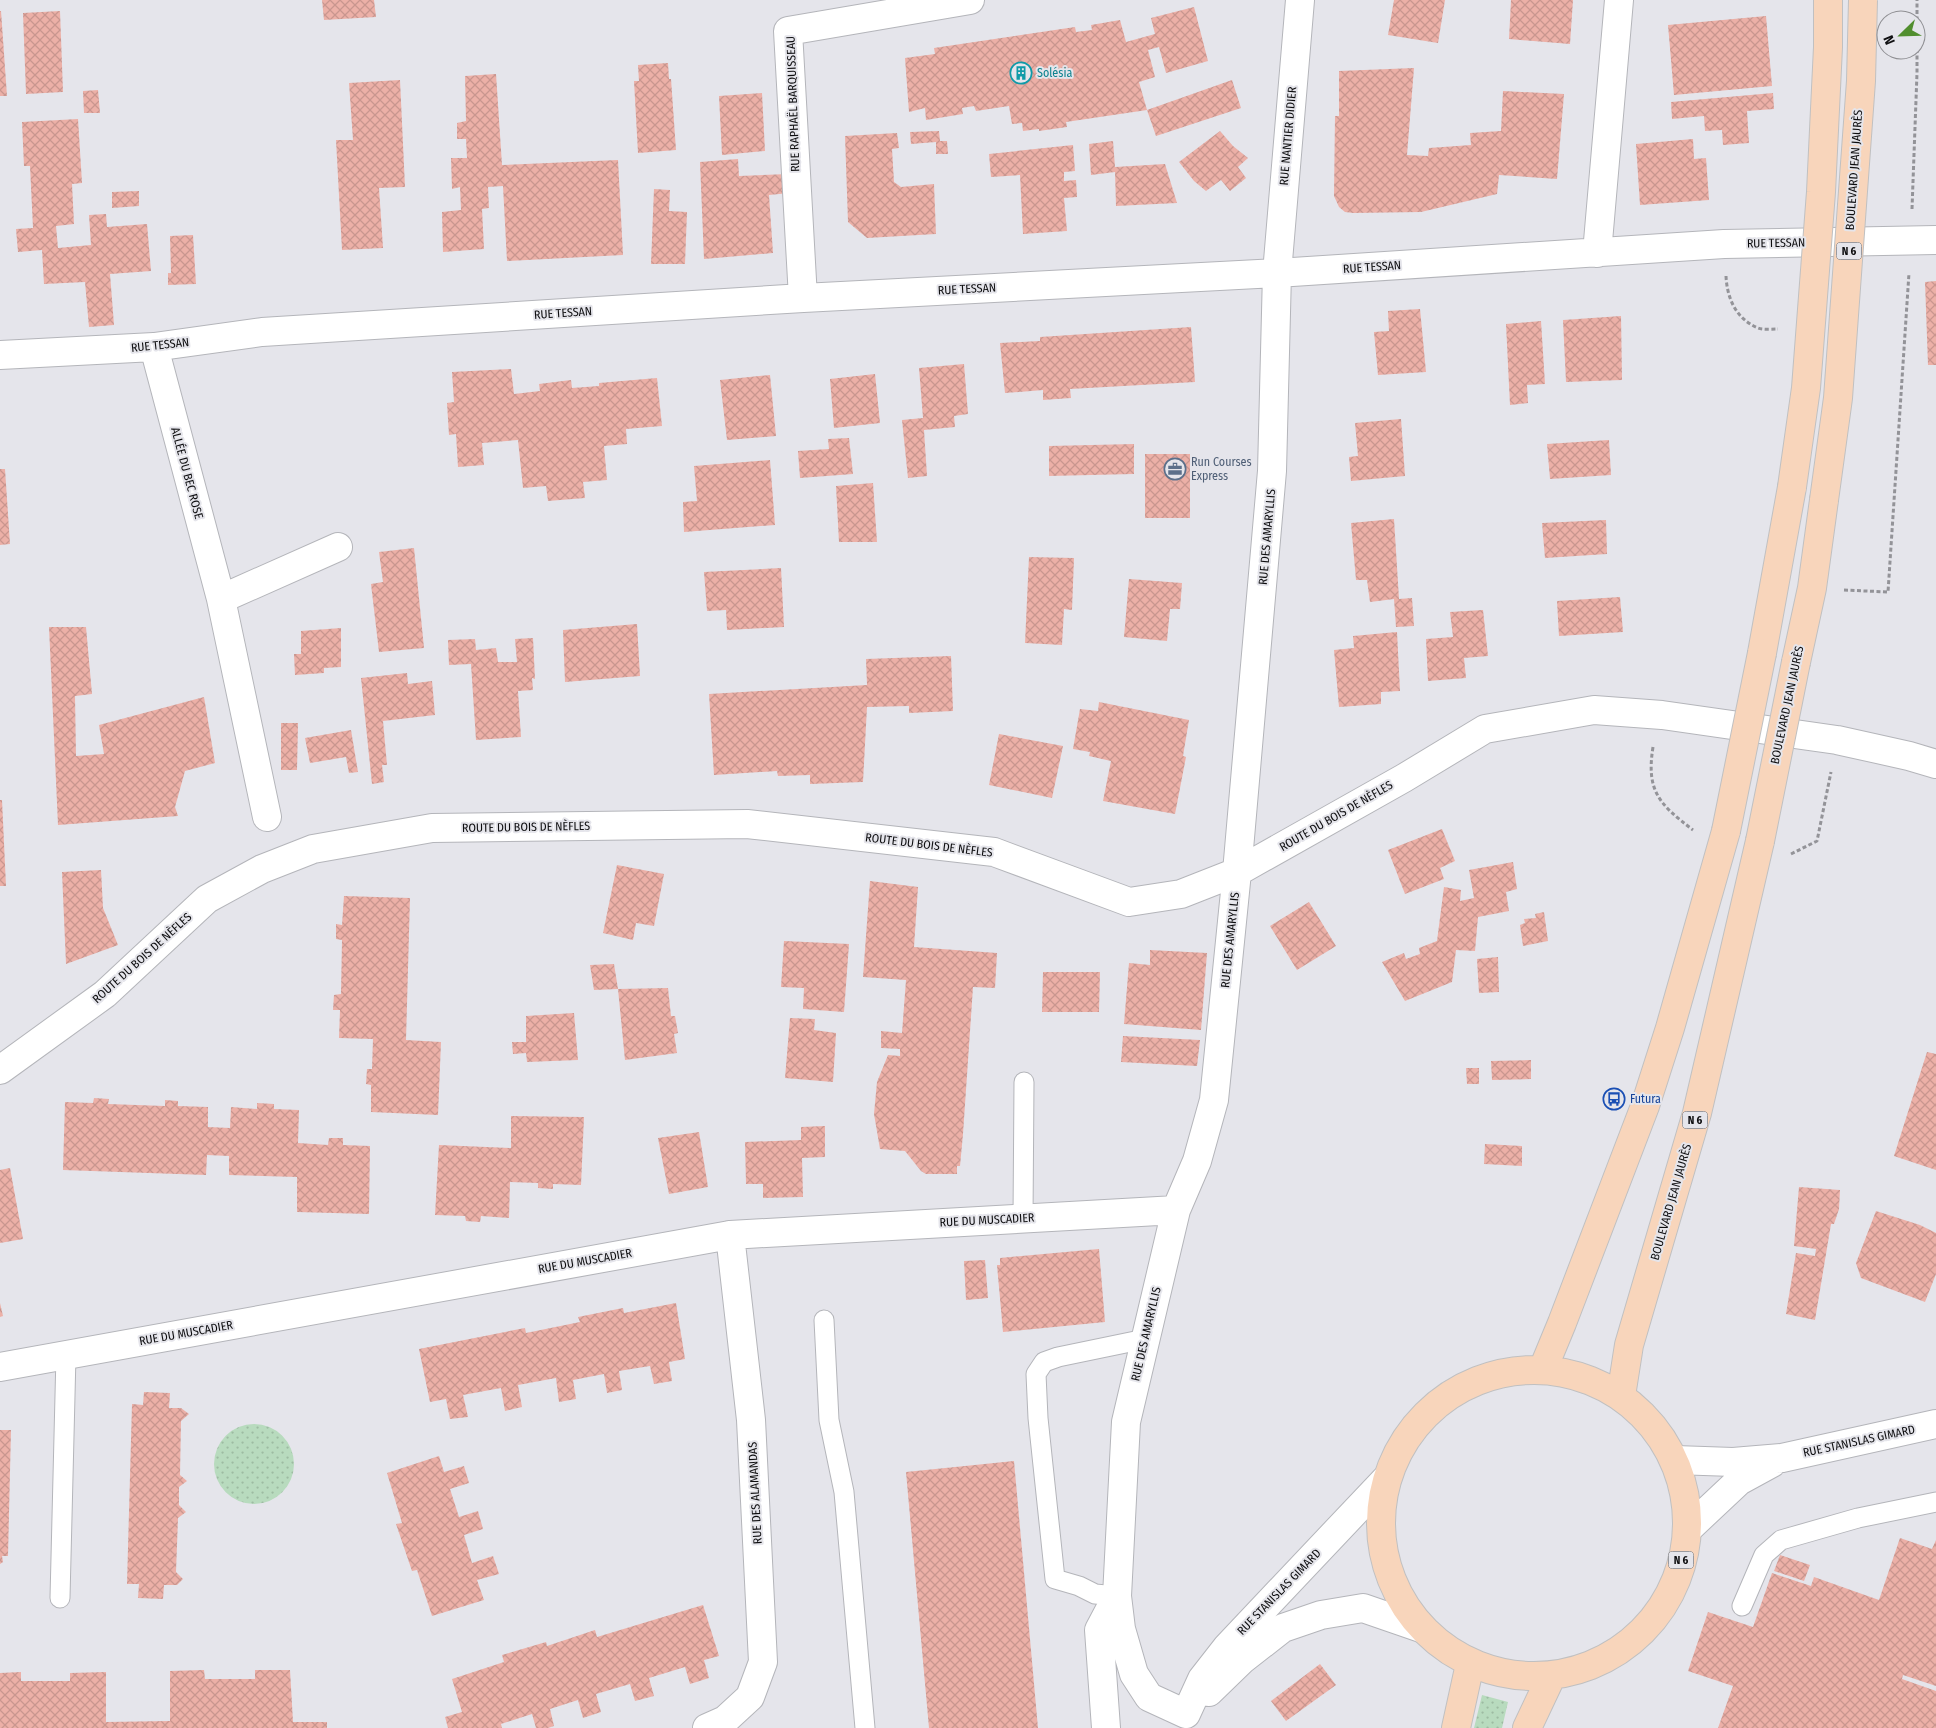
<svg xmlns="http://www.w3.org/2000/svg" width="1936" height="1728" font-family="'Fira Sans Condensed',sans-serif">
<defs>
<pattern id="green-dots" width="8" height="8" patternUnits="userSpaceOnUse" patternTransform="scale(1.25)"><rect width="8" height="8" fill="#b8dbbe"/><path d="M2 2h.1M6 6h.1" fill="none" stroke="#9dbba2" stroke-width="1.8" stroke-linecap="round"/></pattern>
<pattern id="building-cross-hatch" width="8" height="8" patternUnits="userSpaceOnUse" patternTransform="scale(1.25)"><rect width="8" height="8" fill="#ecb0a7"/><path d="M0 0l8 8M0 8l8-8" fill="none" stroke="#c9968f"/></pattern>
</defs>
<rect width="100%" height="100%" fill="#e5e5eb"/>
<path fill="url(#green-dots)" d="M214 1464a40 40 0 1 1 80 0a40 40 0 1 1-80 0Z
M1482 1695 1508 1702 1502 1728H1474Z"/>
<path fill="url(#building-cross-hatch)" d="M322 0H374L376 17 324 20Z
M1394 0H1445L1438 43 1388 35Z
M1511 0H1573L1570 44 1509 39Z
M1194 7 1208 61 1166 73 1159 47 1148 50 1155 77 1139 82 1147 110 1066 122 1067 127 1039 131V129L1023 131 1022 123 1012 124 1009 106 976 111 974 106 962 108 963 114 926 120 925 108 909 112 905 58 935 54 934 48 1075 27 1076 32 1092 30 1091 25 1120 20 1126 42 1155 34 1151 18Z
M0 11H1L7 96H0Z
M60 11 63 92 26 94 23 13Z
M1766 16 1772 86 1674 95 1668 25Z
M668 63 669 79H671L676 150 638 153 634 81H639L638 65Z
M1414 68 1407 155 1428 156 1429 148 1471 145 1470 133 1501 131 1503 91 1564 94 1557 179 1499 175 1497 194 1421 212 1353 213 1345 212 1339 207 1334 196 1335 116H1339V71Z
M496 74 502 165 618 160 623 255 507 261 503 186 488 187 489 208 482 209 484 249 443 252 442 212 461 210 460 187 452 189 451 158H467L466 139H457V123L466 121 465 76Z
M400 80 405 187 379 188 383 248 342 250 336 140H353L349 83Z
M1232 80 1241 108 1156 136 1147 110Z
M98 90 100 113H84L83 91Z
M762 93 765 151 722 155 719 96Z
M1773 93 1774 109 1747 111 1749 143 1723 145 1722 130 1705 131 1704 116 1672 119 1671 102Z
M78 119 82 183 72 184 74 224 56 226 58 248 91 245 89 215 106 214 107 227 147 224 151 271 110 274 114 325 89 327 85 282 44 284 42 250 18 252 16 229 33 228 30 166H24L22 122Z
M939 131 940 141H947L948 154H936V142L911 144 910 132Z
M1220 131 1233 146 1248 158 1238 167 1246 178 1230 191 1221 180 1206 191 1194 181 1179 162Z
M897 133 899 148 892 149 894 182 901 187 934 184 936 234 867 238 848 222 845 136Z
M1693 139 1694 159 1706 158 1709 200 1640 205 1636 144Z
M1113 141 1115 167 1165 164 1177 203 1116 206 1115 172 1091 175 1089 144Z
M1073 145 1075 171 1064 172V181L1076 180 1077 197 1064 198 1067 231 1023 234 1020 175 991 177 989 154Z
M738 159 739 176 789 174 790 193 769 195 773 253 704 259 700 162Z
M654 189 670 190 669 211 687 212 685 264H651Z
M139 191V206L112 208V192Z
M193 235 196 284 168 285V273H171L170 236Z
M1936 281V365H1928L1925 282Z
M1420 309 1426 372 1378 375 1374 332 1389 331 1388 311Z
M1621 316 1622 380 1566 382 1563 320Z
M1541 321 1545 384 1527 385 1528 403 1510 405 1506 324Z
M1191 327 1195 382 1070 389 1071 398 1043 400V390L1005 393 1000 343 1040 341V337Z
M964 364 968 414 954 416 955 427 924 430 927 476 908 478 902 420 923 418 919 368Z
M511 369 514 394 540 391 539 384 571 380 572 388 599 386V383L657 378 662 426 626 429 627 444 604 446 607 480 583 482 585 498 548 501 546 486 523 488 518 440 482 443 484 465 458 467 456 434 449 435 447 403 454 402 452 372Z
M875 374 880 423 834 428 830 379Z
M770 375 776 436 727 440 720 380Z
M1401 419 1405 476 1351 481 1349 457 1358 456 1355 423Z
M849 438 853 474 800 478 798 451 829 449 828 439Z
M1609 440 1611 475 1550 479 1547 444Z
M1134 444V474L1049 476V446Z
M1145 454H1190V518H1145Z
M770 460 775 525 684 532 683 502 697 501 694 466Z
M0 469H5L10 544 0 545Z
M873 483 877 542H839L836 486Z
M1394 519 1399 599 1412 598 1414 626 1396 627 1394 599 1370 602 1367 580H1356L1351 523Z
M1606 520 1607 554 1545 558 1542 523Z
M414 548 424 648 379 652 371 584 383 582 379 552Z
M1029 557 1074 558 1072 610 1064 609 1062 645 1025 643Z
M781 568 784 627 727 630 726 610 707 611 704 572Z
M1129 579 1182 583 1180 609H1170L1167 641 1124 637Z
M1620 597 1623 632 1559 636 1557 601Z
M1483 610 1488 656 1464 658 1466 678 1428 681 1426 639 1453 637 1450 612Z
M637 624 640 676 565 682 563 630Z
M49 627H86L92 694 75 696 76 756 104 754 99 725 204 697 215 763 185 771 175 807 178 816 58 825Z
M341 628V667L324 668V673L295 675 294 654H301V631Z
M1397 632 1400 691 1381 692V704L1339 707 1334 650 1354 648 1353 636Z
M533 638 535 679 532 678 533 690 518 691 521 737 476 740 471 664 449 665 448 640 475 639 476 650 496 648 498 662H517L515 639Z
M951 656 953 711 909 713V706L867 707 863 782 810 784V775L778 776 777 771 714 775 709 694 867 685 866 659Z
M407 673 408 684 432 681 435 715 383 721 387 765H382L384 782 372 784 361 678Z
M1099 702 1189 720 1183 756 1186 757 1175 814 1103 801 1111 761 1089 756 1090 752 1073 749 1080 709 1098 711Z
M281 723H298L297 770H281Z
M351 730 358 772 349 773 346 757 310 763 305 738Z
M999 734 1063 746 1052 798 989 785Z
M0 800H2L6 886H0Z
M1442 829 1455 861 1440 868 1444 879 1405 894 1388 850Z
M1513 862 1517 889 1506 892 1509 911 1478 917 1475 951 1456 950 1452 982 1405 1001 1382 962 1404 953 1406 959 1420 954 1419 948 1437 941 1444 887 1461 890 1460 901 1474 898 1469 870Z
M617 865 664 874 654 926 636 923 633 940 603 933Z
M101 870 103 908 118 945 66 964 62 872Z
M870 881 918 887 914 947 997 953 995 988 973 987 963 1134 960 1166H957V1174H926L921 1171 905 1151 880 1149 874 1114 877 1082 888 1055 900 1056V1049L881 1048V1031L902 1033 906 980 863 977Z
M344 896 410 898 406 1040 441 1042 438 1115 371 1112V1085L366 1084 367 1069H372L373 1039 339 1038 340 1010H333L334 995 341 994 342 940 336 939V924L342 925Z
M1309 902 1336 946 1297 970 1270 926Z
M1544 912 1548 941 1523 946 1520 925 1525 923 1524 919 1536 918 1535 914Z
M784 941 849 944 844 1012 803 1009 804 988 781 987Z
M1150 950 1207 953 1201 1030 1124 1024 1129 963 1150 965Z
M1498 957 1499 992 1479 993 1477 959Z
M614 964 618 989 668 988 671 1016H675L678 1033 674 1034 677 1053 625 1060 618 989 594 990 590 965Z
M1043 972H1100L1099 1012H1042Z
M574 1013 578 1060 527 1062 526 1053 513 1054 512 1042H526V1016Z
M790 1018 815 1019 814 1030 836 1033 833 1082 785 1078Z
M1123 1036 1200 1040 1197 1066 1121 1062Z
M1927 1052 1936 1054V1170L1894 1156Z
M1531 1060V1079L1492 1080 1491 1061Z
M1466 1068H1479V1084H1467Z
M94 1098 109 1099 108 1104 165 1106V1100L178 1101V1106L208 1107V1127L230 1128 231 1107 257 1109V1103L274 1104V1109L299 1110 298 1143 328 1145 329 1138H343V1145L370 1146 369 1214 297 1212V1177L229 1175V1156L207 1155 206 1175 63 1170 65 1102 93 1103Z
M511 1116 584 1117 581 1185 553 1184V1189L538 1188V1183L510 1182 509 1218 481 1216 480 1222 466 1221 465 1216 435 1215 439 1145 511 1148Z
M825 1126V1157L802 1158 803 1197 763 1198V1184H746L745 1142 801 1140V1127Z
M699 1132 708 1187 669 1194 658 1138Z
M1485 1144 1522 1146V1166L1484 1164Z
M10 1168 23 1239 0 1243V1170Z
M1799 1187 1840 1190 1839 1209 1834 1224H1831L1815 1320 1786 1314 1796 1253 1815 1256 1816 1249 1794 1246Z
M1876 1211 1920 1225 1936 1233V1274L1925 1302 1861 1278 1856 1263Z
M1099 1249 1105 1322 1003 1332 997 1265H1000V1258Z
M985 1260 988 1298 966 1300 964 1261Z
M0 1303 3 1316 0 1317Z
M676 1303 685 1359 669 1362 672 1381 654 1384 650 1366 619 1371 622 1390 607 1393 604 1374 573 1380 576 1399 559 1402 556 1378 518 1385 522 1407 505 1411 501 1388 463 1395 468 1417 450 1419 446 1399 430 1402 419 1349 525 1328 526 1333 580 1322 578 1317 623 1308 624 1313Z
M144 1392 170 1393 169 1408H181L189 1414 181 1421 180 1475 187 1481 179 1487V1505L186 1512 178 1518 176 1572 183 1579 177 1585H164L163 1599 138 1598 139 1584H127L132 1404 143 1405Z
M0 1430H11L8 1556H2L3 1562 0 1564Z
M439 1456 444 1472 464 1466 469 1483 450 1489 459 1517 478 1511 483 1529 464 1535 472 1563 493 1556 499 1574 477 1580 484 1600 432 1616 417 1570 412 1571 396 1524 402 1523 387 1473Z
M1014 1461 1038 1728H929L906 1472Z
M1900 1538 1932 1549 1936 1540V1686L1903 1675 1902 1679 1936 1691V1728H1718L1733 1686 1688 1671 1708 1612 1753 1627 1772 1573 1811 1586 1814 1577 1879 1600Z
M1780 1555 1810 1565 1804 1581 1774 1571Z
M703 1605 719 1656 704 1660 709 1678 690 1684 685 1667 649 1678 654 1696 635 1701 630 1684 596 1694 601 1712 583 1718 578 1700 550 1709 554 1726 548 1728H536L532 1714 501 1724 502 1728H448L445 1717 462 1712 452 1679 504 1662 502 1655 546 1642 547 1646 595 1630 597 1637Z
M1320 1664 1336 1685 1286 1721 1271 1701Z
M204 1670 205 1679H255V1670H290L293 1722H327V1728H0V1673L21 1672V1681H70V1673L106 1672V1722L170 1721V1671Z"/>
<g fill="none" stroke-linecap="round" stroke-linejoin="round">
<g stroke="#b4b5ba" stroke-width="21">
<path id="service" d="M1023 1218 1024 1082
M824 1320 829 1420 844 1492 865 1728
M1117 1596 1095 1594 1079 1586 1055 1579 1038 1418 1036 1374 1044 1362 1058 1357 1145 1339
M60 1598 66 1355
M1742 1606 1764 1555 1781 1540 1858 1518 1936 1502"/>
</g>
<g stroke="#b4b5ba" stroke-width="30">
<path id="minor" d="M1597 253 1619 0
M803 298 788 31 970 0
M154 347 221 599 267 817
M0 355 154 347 262 332 803 298 1277 273 1724 244 1936 240
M221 599 338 547
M0 1070 105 994 207 899 262 869 313 849 432 828 747 824 994 852 1129 902 1181 894 1237 872 1404 778 1485 729 1594 710 1662 715 1837 740 1909 756 1936 764
M0 1367 730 1235 1176 1210
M1209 1692 1242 1660 1283 1628 1321 1615 1363 1608 1421 1628
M1186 1714 1149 1697 1134 1674 1121 1629 1117 1596 1126 1422 1176 1210 1197 1161 1214 1100 1237 872 1272 471 1277 273 1300 0
M1186 1714 1202 1679 1227 1647 1385 1480
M707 1728 725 1720 750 1697 763 1662 751 1420 730 1235
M1106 1728 1099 1630 1117 1596"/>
</g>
<g stroke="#b4b5ba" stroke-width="30">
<path id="secondary" d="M1675 1460 1733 1462 1782 1458 1936 1424
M1689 1528 1739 1481 1772 1463"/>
</g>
<g stroke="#c0c0c1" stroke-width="30">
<path id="primary" d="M1762 653 1792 487
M1796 662 1812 588 1824 500
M1543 1369 1562 1323 1645 1106 1670 1028 1726 831
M1381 1523a153 153 0 1 1 306 0a153 153 0 1 1-306 0Z
M1621 1396 1629 1345 1697 1113 1760 841
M1456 1728 1470 1664
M1527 1728 1551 1677"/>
</g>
<path stroke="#939398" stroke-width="3" stroke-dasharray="4 2.5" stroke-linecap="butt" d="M1912 209 1917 73V0
M1726 276C1727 298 1736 319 1758 328 1763 330 1772 329 1778 329
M1844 590 1888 592 1909 273
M1653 747C1646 791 1659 804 1693 830
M1791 854 1817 841 1831 772"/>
<use href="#service" stroke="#fff" stroke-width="19"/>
<use href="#minor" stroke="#fff" stroke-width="28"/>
<use href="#secondary" stroke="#fff" stroke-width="28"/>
<use href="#primary" stroke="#f8d5bb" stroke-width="28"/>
<g stroke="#c0c0c1" stroke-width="30" stroke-linecap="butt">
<path id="primary-bridge" d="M1792 487 1806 388 1821 192 1828 47V0
M1824 500 1838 398 1861 81 1863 0
M1726 831 1762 653
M1760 841 1796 662"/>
</g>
<use href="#primary-bridge" stroke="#f8d5bb" stroke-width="28"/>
</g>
<defs>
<g id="building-ring" transform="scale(1.125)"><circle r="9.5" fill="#e5e5eb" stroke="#0f9aa8" stroke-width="1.5"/><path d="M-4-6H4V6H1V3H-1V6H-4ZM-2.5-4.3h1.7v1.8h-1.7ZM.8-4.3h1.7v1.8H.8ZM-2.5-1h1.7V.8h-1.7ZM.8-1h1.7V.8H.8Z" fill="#0f9aa8"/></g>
<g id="office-ring" transform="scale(1.125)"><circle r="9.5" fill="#e5e5eb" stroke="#5c6f8a" stroke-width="1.5"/><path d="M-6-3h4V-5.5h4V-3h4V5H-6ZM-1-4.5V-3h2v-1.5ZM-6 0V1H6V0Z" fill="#5c6f8a"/></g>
<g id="bus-ring" transform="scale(1.125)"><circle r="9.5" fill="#e5e5eb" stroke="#1a4fb4" stroke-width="1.5"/><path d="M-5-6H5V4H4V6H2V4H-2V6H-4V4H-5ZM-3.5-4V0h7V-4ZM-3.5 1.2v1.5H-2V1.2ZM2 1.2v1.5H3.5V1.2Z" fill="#1a4fb4"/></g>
</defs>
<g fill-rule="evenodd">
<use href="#building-ring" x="1021" y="73"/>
<use href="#office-ring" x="1175" y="469"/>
<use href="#bus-ring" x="1614" y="1099"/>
</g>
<g text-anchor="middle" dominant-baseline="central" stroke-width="4" stroke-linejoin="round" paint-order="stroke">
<g fill="#e5e5eb" stroke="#4e4e52" stroke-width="1">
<rect x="1836.5" y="242.5" width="25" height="17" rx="4"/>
<rect x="1682.5" y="1111.5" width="25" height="17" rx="4"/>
<rect x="1668.5" y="1551.5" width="25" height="17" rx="4"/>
</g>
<g font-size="11" font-weight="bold" fill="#0e0e10">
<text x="1849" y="251">N 6</text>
<text x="1695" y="1120">N 6</text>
<text x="1681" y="1560">N 6</text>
</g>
<g font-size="12" fill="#0d838f" stroke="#e5e5eb" text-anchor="start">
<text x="1037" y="73">Solésia</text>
</g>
<g font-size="12" fill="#0e0e10" stroke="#e5e5eb">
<text transform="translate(793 104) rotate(-92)">RUE RAPHAËL BARQUISSEAU</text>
<text transform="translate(1288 136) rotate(-85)">RUE NANTIER DIDIER</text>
<text transform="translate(1854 170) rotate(-86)">BOULEVARD JEAN JAURÈS</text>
<text transform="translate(1776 243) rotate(-1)">RUE TESSAN</text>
<text transform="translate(1372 267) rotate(-4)">RUE TESSAN</text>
<text transform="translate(967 289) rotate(-3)">RUE TESSAN</text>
<text transform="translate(563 313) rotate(-4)">RUE TESSAN</text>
<text transform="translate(160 345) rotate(-6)">RUE TESSAN</text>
<text transform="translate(187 473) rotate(75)">ALLÉE DU BEC ROSE</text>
<text transform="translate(1267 537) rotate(-85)">RUE DES AMARYLLIS</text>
<text transform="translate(1787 705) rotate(-78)">BOULEVARD JEAN JAURÈS</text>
<text transform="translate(1336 816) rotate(-30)">ROUTE DU BOIS DE NÈFLES</text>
<text transform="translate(526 827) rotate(-1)">ROUTE DU BOIS DE NÈFLES</text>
<text transform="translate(929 845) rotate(7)">ROUTE DU BOIS DE NÈFLES</text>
<text transform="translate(1230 940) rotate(-84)">RUE DES AMARYLLIS</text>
<text transform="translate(142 958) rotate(-42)">ROUTE DU BOIS DE NÈFLES</text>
<text transform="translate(1671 1202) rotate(-74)">BOULEVARD JEAN JAURÈS</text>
<text transform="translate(987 1220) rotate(-3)">RUE DU MUSCADIER</text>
<text transform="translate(585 1261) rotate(-10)">RUE DU MUSCADIER</text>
<text transform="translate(186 1333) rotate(-10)">RUE DU MUSCADIER</text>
<text transform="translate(1146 1334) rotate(-77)">RUE DES AMARYLLIS</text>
<text transform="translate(1859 1441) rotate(-12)">RUE STANISLAS GIMARD</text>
<text transform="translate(755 1493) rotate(-93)">RUE DES ALAMANDAS</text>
<text transform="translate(1279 1592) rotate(-46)">RUE STANISLAS GIMARD</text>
</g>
<g font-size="12" fill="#4e5e75" stroke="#e5e5eb" text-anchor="start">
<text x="1191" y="462">Run Courses<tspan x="1191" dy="14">Express</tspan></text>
</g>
<g font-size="12" fill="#164399" stroke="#e5e5eb" text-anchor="start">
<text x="1630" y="1099">Futura</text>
</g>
</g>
<g transform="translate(1901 35) rotate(247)"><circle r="24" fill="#e5e5eb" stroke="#8f8f93"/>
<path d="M0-4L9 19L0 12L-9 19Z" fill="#518e2e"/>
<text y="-8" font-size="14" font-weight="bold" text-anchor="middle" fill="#0e0e10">N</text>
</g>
</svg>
